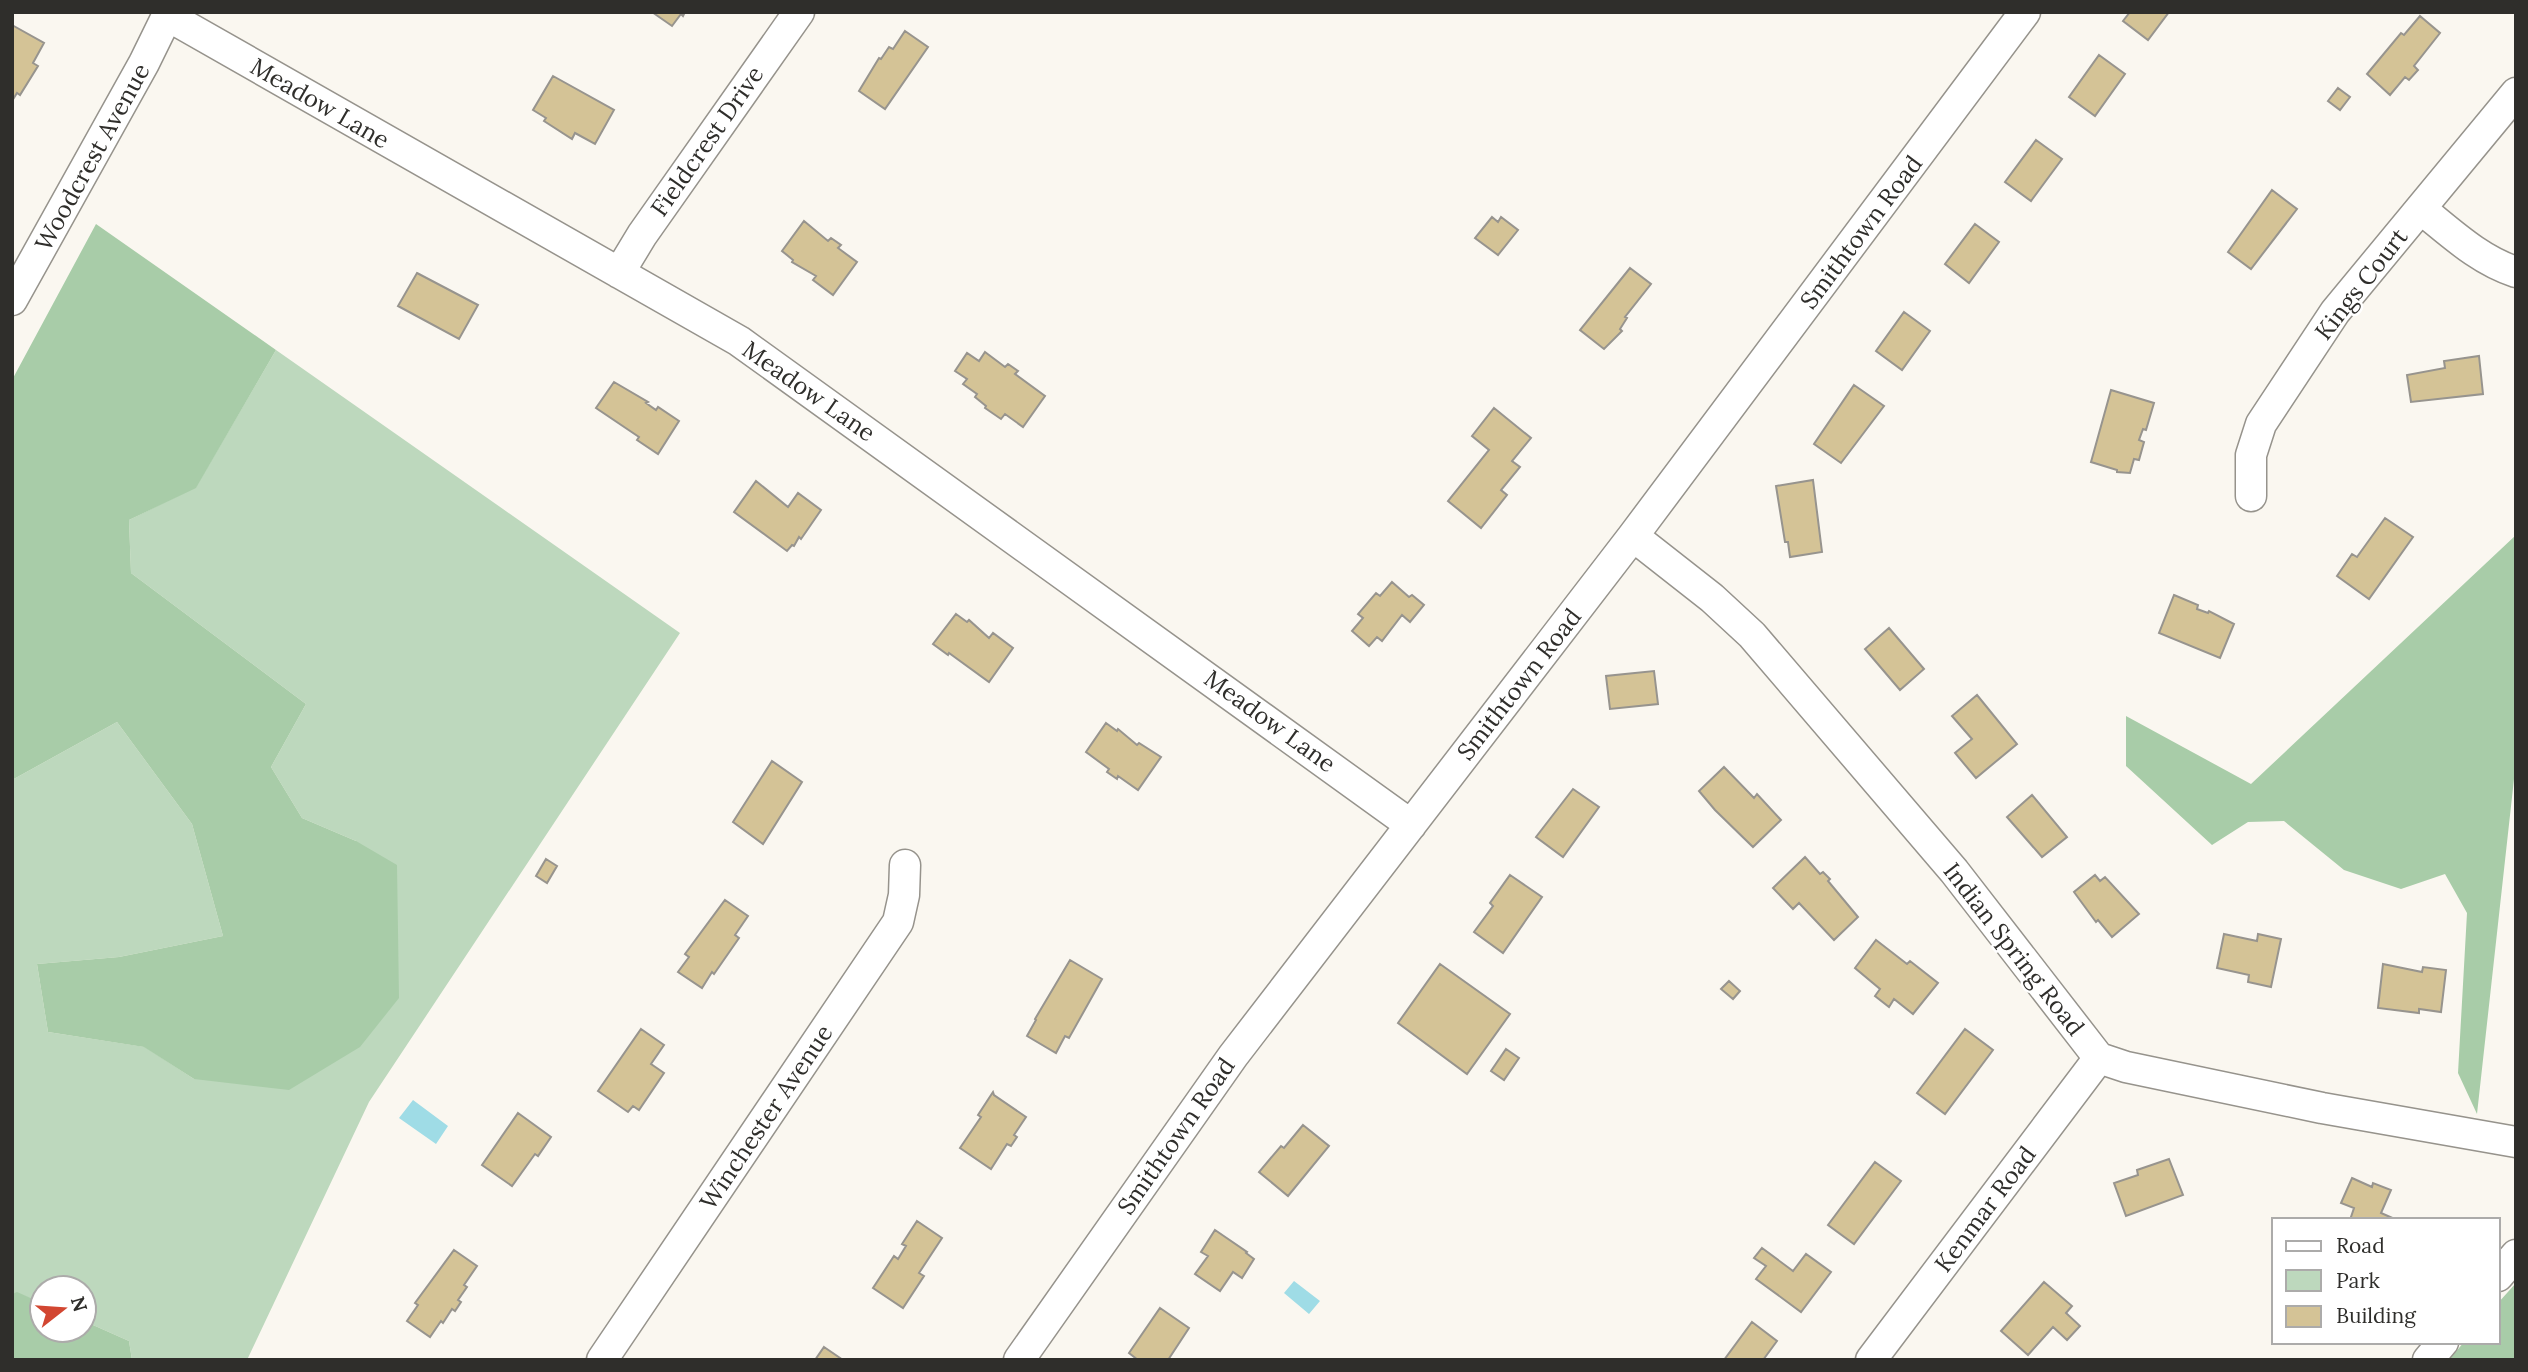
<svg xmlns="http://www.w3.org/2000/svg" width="2528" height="1372" font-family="Lora,serif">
<rect width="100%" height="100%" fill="#faf7f0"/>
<path fill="#bdd8bd" d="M276 350 680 633 369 1102 247 1360H132L129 1341 84 1321V1288H42V1303L17 1293 12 1294V780L117 722 192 824 223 936 119 957 37 964 48 1032 145 1047 194 1079 356 841 302 818 271 767 306 704 131 573 129 520 196 487Z"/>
<path fill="#a8cca8" d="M96 224 276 350 196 488 129 520 131 573 306 704 271 767 302 818 356 841 397 865 399 998 360 1047 289 1090 194 1079 144 1047 48 1032 37 964 119 957 223 936 192 824 117 722 12 780V380Z
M2516 535V761L2477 1114 2458 1073 2467 913 2445 874 2401 889 2344 870 2284 821 2248 822 2212 845 2126 766V716L2251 784Z
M2516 1283V1360H2449L2464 1342H2498V1303Z
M17 1292 42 1303V1330H84V1321L129 1341 132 1360H12V1294Z"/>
<path fill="#9fdce6" d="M413 1100 448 1126 436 1144 399 1118Z
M1294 1281 1320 1301 1309 1314 1284 1293Z"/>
<path fill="#d4c396" stroke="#97948e" stroke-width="2" d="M652 12H685L683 16 681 14 672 26Z
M2130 12H2169L2148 40 2123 21Z
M2420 16 2440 33 2414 66 2418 70 2409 80 2405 77 2390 95 2367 74 2401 33 2404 35Z
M12 25 44 43 33 63 38 66 20 95 17 93 12 101Z
M905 31 928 47 885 109 859 91 879 58 881 59 889 47 893 49Z
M2099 55 2125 74 2095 116 2069 97Z
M553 76 614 110 595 144 575 133 572 139 544 121 546 118 533 110Z
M2338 88 2350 97 2340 110 2328 101Z
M2036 140 2062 159 2031 201 2005 182Z
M2272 190 2297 209 2251 269 2228 252Z
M1492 217 1498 222 1501 217 1518 230 1498 255 1475 238Z
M804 221 828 241 831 238 841 245 838 248 857 262 833 295 813 280 816 276 792 262 793 260 782 251Z
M1975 224 1999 242 1969 283 1945 264Z
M1630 268 1651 284 1625 317 1627 318 1620 329 1622 331 1604 349 1580 330Z
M417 273 478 305 459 339 398 306Z
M1904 312 1930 331 1902 370 1876 351Z
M985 352 1005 367 1008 364 1018 371 1015 374 1045 396 1023 427 1005 414 1001 419 985 408 986 406 975 397 977 394 963 384 967 379 955 371 967 353 979 361Z
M2479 356 2483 394 2411 402 2407 375 2445 368 2444 361Z
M614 382 648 402 646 403 656 410 658 407 679 421 658 454 637 440 639 437 596 408Z
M1854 385 1884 406 1841 463 1814 444Z
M2111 390 2154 403 2146 430 2143 429 2139 440 2144 442 2139 460 2134 459 2130 473 2117 472V470L2091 462Z
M1494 408 1531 438 1512 461 1520 467 1501 490 1507 495 1481 528 1448 501 1489 450 1472 436Z
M1813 480 1822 552 1790 557 1788 542H1785L1776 486Z
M756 481 788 507 798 493 821 510 801 539 799 537 794 546 792 545 787 551 734 512Z
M2385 518 2413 537 2369 599 2337 576 2352 554 2357 557Z
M1392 582 1409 597 1412 595 1424 605 1410 622 1402 615 1382 641 1377 637 1369 646 1352 631 1363 618 1358 614 1376 593 1380 596Z
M2174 595 2198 605 2197 609 2208 613 2209 611 2234 624 2220 658 2159 633Z
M956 614 967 622 969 620 989 638 993 633 1013 648 989 682 949 653 948 655 933 644Z
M1889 628 1924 669 1900 690 1865 649Z
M1654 671 1658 704 1610 709 1606 676Z
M1977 695 2017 744 1976 778 1955 753 1972 739 1952 716Z
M1106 723 1117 731 1118 729 1137 745 1139 743 1161 757 1138 790 1118 776 1117 779 1107 772 1109 769 1086 752Z
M772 761 802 782 763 844 733 822Z
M1724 767 1754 798 1757 794 1781 820 1753 847 1715 810 1699 791Z
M1573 789 1599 807 1563 857 1536 837Z
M2032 795 2067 837 2042 857 2007 817Z
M1805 857 1820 874 1823 872 1830 879 1828 881 1858 917 1834 940 1799 903 1793 909 1773 888Z
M546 859 557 866 547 883 536 876Z
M1510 875 1542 897 1503 953 1474 932 1493 906 1490 903Z
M2095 875 2100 881 2105 877 2139 914 2112 937 2098 920 2096 922 2074 892Z
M725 900 748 916 735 935 739 938 714 974 712 972 702 988 678 972 689 957 685 954Z
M2224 934 2257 941 2258 934 2281 939 2271 987 2248 982 2249 975 2217 968Z
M1876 940 1907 964 1910 961 1938 983 1913 1014 1894 999 1889 1007 1875 996 1880 989 1855 968Z
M1070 960 1102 979 1069 1038 1065 1036 1056 1053 1027 1036 1036 1020 1035 1019Z
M1440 964 1510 1014 1467 1074 1398 1023Z
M2383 964 2422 972 2423 967 2446 970 2441 1012 2419 1009V1013L2378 1008Z
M1729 981 1740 991 1733 999 1721 989Z
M641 1029 664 1045 651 1064 664 1073 639 1110 633 1106 628 1112 598 1091Z
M1965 1029 1993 1050 1945 1114 1917 1093Z
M1506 1049 1519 1058 1504 1080 1491 1071Z
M993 1092 994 1095 1026 1117 1014 1135 1017 1137 1011 1146 1007 1144 991 1169 960 1148 981 1117 978 1115Z
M518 1113 551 1137 538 1156 535 1154 512 1186 482 1165Z
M1303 1125 1329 1146 1288 1196 1259 1172 1281 1146 1284 1148Z
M2169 1159 2183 1195 2126 1216 2114 1183 2138 1175 2137 1170Z
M1875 1162 1901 1181 1854 1244 1828 1225Z
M2352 1178 2372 1187 2373 1183 2391 1190 2381 1213 2397 1220H2350L2354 1208 2341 1203Z
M917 1221 942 1238 919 1273 924 1276 903 1308 873 1288 894 1256 898 1259 906 1246 902 1244Z
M1215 1230 1247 1252 1246 1253 1254 1259 1242 1278 1233 1272 1220 1291 1195 1274 1208 1256 1201 1252Z
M1762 1248 1793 1271 1806 1254 1831 1272 1801 1312 1756 1279 1766 1266 1754 1258Z
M454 1250 477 1266 464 1285 467 1287 458 1300 461 1302 455 1311 452 1309 443 1323 441 1321 430 1337 407 1321 418 1305 415 1303Z
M2044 1282 2072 1306 2066 1313 2080 1326 2067 1340 2053 1327 2028 1355 2001 1331Z
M1160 1308 1189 1328 1168 1360H1138L1129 1353Z
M1752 1322 1777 1341 1763 1360H1724Z
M824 1347 843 1360H815Z"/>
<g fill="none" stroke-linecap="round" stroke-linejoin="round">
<g stroke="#96938c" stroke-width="33">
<path id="minor" d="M168 16 739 341 1411 825
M2421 209C2451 233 2479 260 2516 272
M619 273 642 235 799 12
M12 300 144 63 169 12
M2251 496V455L2261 424 2335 312 2516 93
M1633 536 1712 598 1752 635 1954 871 2099 1058 2126 1067 2322 1108 2516 1142
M2498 1276 2516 1255
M602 1360 898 922 904 895 905 865
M1019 1360 1233 1056 1633 536 2025 12
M1871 1360 2099 1058
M2428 1360 2443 1342"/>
</g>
<use href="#minor" stroke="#fff" stroke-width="30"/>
</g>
<g text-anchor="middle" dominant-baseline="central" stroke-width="5" stroke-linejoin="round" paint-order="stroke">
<g font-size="24" fill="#2f2e2b" stroke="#fff">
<text transform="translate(320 103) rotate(30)">Meadow Lane</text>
<text transform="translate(707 141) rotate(-55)">Fieldcrest Drive</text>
<text transform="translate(92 157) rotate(-61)">Woodcrest Avenue</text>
<text transform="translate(1861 232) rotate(-53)">Smithtown Road</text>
<text transform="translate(2361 284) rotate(-52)">Kings Court</text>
<text transform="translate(809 391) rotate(35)">Meadow Lane</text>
<text transform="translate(1519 684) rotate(-52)">Smithtown Road</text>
<text transform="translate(1270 721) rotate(36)">Meadow Lane</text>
<text transform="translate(2014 949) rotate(52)">Indian Spring Road</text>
<text transform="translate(766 1117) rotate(-56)">Winchester Avenue</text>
<text transform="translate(1176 1136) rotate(-55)">Smithtown Road</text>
<text transform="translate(1985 1209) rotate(-53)">Kenmar Road</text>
</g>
</g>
<rect width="2528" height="1372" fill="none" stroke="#2f2e2b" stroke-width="28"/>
<rect x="2272" y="1218" width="228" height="126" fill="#ffffff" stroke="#acabaa" stroke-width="2"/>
<rect x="2286" y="1241" width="35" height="10" fill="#ffffff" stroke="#acabaa" stroke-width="2"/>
<text x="2336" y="1253" font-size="21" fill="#2f2e2b">Road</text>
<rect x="2286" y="1270" width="35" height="21" fill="#bdd8bd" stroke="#acabaa" stroke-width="2"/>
<text x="2336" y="1288" font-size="21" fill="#2f2e2b">Park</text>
<rect x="2286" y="1306" width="35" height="21" fill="#d4c396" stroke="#acabaa" stroke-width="2"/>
<text x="2336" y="1323" font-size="21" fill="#2f2e2b">Building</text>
<g transform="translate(63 1309) rotate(73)"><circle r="33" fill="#ffffff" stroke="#acabaa" stroke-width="2"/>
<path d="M0-5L12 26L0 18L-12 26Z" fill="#d24631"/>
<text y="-10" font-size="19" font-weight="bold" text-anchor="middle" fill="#2f2e2b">N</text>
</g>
</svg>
